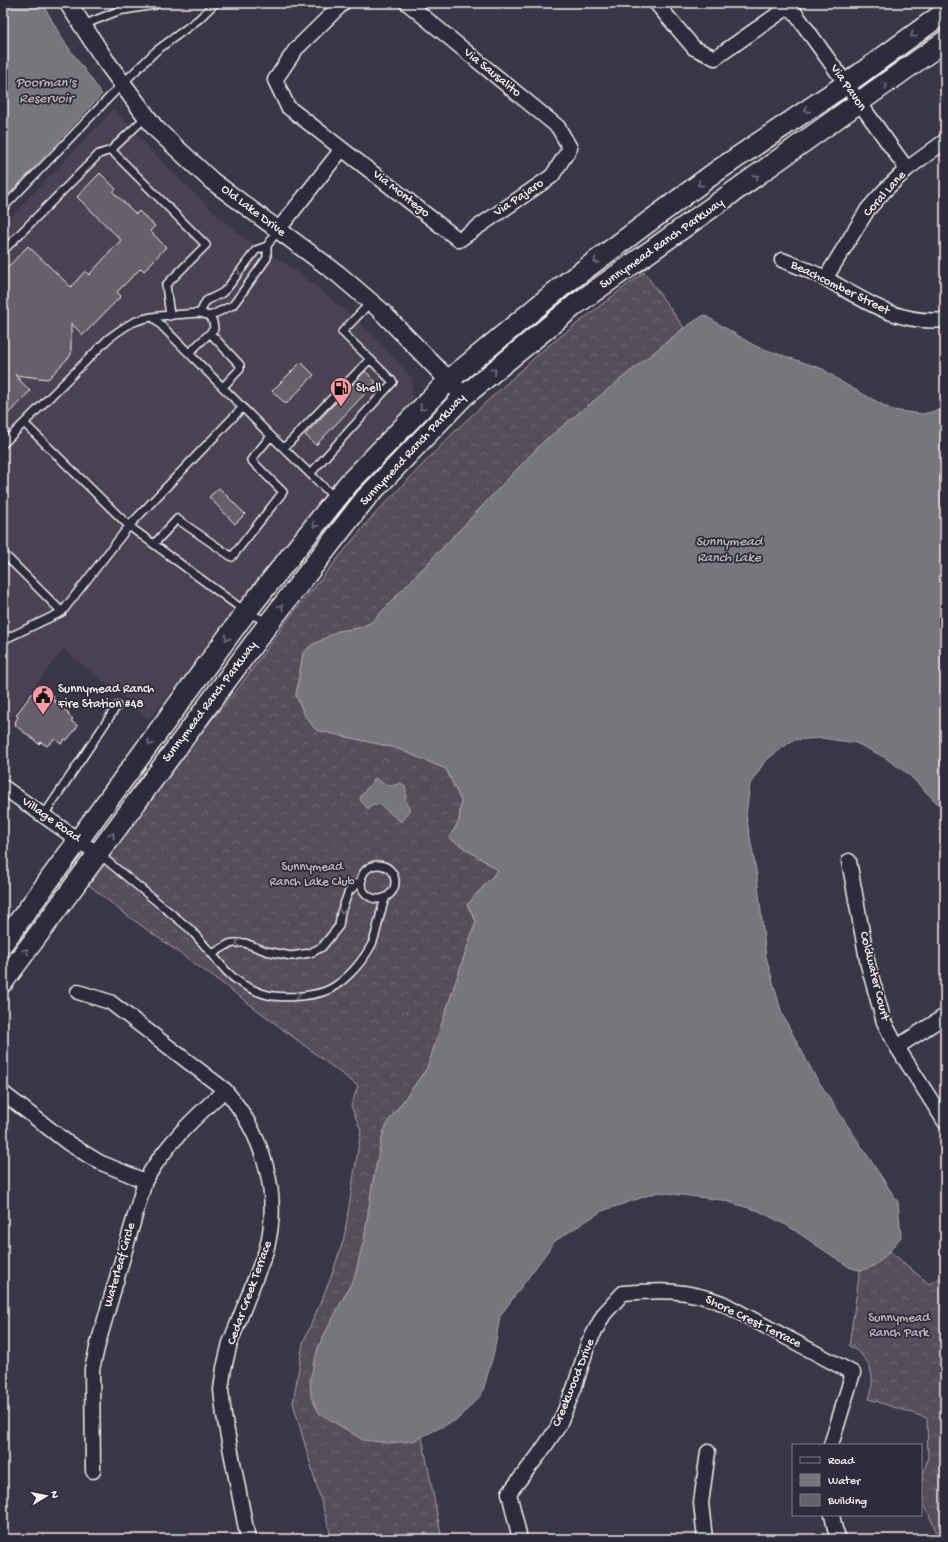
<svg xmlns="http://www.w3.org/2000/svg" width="948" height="1542" font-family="'Gochi Hand',sans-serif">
<defs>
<pattern id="forest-crowns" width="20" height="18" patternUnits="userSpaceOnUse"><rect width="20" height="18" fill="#534e5c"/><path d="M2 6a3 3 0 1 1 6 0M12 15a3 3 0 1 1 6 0" fill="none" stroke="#6c6873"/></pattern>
</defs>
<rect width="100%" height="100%" fill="#3b3647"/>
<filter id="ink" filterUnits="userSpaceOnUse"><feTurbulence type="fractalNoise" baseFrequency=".025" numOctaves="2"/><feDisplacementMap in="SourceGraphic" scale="8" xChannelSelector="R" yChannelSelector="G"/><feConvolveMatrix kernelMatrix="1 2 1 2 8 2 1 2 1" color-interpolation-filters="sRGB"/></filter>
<g filter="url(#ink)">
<path fill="#484352" d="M114 109 143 142 175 175 224 221 243 237 284 263 316 286 371 333 412 378V401L149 719 63 649 3 728V225Z"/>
<path fill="url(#forest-crowns)" stroke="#a4a0a2" d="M644 272 684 328 543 442 372 622 359 628 338 631 309 647 303 653 296 695 305 716 316 730 396 748 446 769 461 801 459 821 449 838 498 870 467 905 476 921 427 1068 390 1119 383 1133 372 1186 365 1235 355 1276 318 1347 413 1441 422 1437 442 1539H332L293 1403 303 1343 330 1280 344 1238 361 1130 351 1106 358 1086 219 981 121 911 89 885 133 822 194 741 240 686 289 618 371 518 457 429 543 350Z
M890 1251 929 1284 945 1276V1539H940L924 1504 921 1484 928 1457 927 1418 869 1399C877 1376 870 1357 849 1346L860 1270 872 1267Z"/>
<path fill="#78747b" stroke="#aaa6a7" d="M3 3H42L63 40 102 94 3 201Z
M704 315 755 346 823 369 843 383 892 410 922 414 945 409V569L943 573 945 609V811L907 773 884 757 856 743 821 738 793 740 765 761 750 784 746 815 757 876 766 957 782 1014 815 1076 898 1202 901 1237C891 1249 878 1269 861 1270 857 1270 852 1268 849 1267L788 1226 759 1211 722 1200 658 1192 602 1211 555 1241 500 1316 494 1352 482 1394 458 1419 413 1441 388 1443 363 1440 319 1413 311 1397 310 1379 318 1347 355 1276 365 1235 372 1186 383 1133 390 1119 427 1068 476 921 467 905 498 870 449 838 459 821 461 801 446 769 396 748 316 730 305 716 296 695 303 653 309 647 338 631 359 628 372 622 543 442 684 328Z
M375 778 386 785 391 786 401 783C413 790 399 798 410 809L401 822 379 804 371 805 368 809 360 800 361 796Z"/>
<path fill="#65616c" stroke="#f4f1e8" d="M100 173 116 189 113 192 136 214 139 211 155 226 150 231 166 247 144 271 141 268 117 292 121 296 83 335 71 323V355L48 379 15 375 30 391 3 419V272L28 246 71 287 85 271 89 275 121 240 77 197Z
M301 362 314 375 286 404 272 391Z
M365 371 376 382 316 445 305 435Z
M219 488 245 514 235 524 209 497Z
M39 688 41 690 42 688 54 696 52 699 56 701 55 702 69 713 68 715 73 719 71 721 78 726 67 740 65 739 61 744 55 739 47 746 41 742 39 744 15 725 16 723 15 722 18 717 16 715 33 692 35 694Z"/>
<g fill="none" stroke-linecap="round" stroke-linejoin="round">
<g stroke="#f4f1e8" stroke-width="10">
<path id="service" d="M83 25 118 11 155 5 158 3
M146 117 111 150 206 245 166 285 170 316
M3 208 122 84 156 51 199 19 215 3
M267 246V258L239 297 233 305 210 316 200 313 206 301 222 293 228 287 256 250 267 246 278 230
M3 251 99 154 111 150
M200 313C180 315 153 314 134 322 125 326 116 333 108 339L24 423 129 526 246 612 268 622
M210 316 213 322 214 329 210 333 240 365V369L223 387
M154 318 271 436 336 499
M189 353 210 333
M370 359 342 332 371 302
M3 444 24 423
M284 448 370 359 393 382 310 474
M154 544 177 519 232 557 283 492 251 460 271 436
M3 553 62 612 129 526 243 407
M3 640 62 612
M44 815 117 706
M100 855 190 929 212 954
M361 882a17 17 0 1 1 34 0a17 17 0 1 1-34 0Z
M362 880 349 891 341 912 339 926 322 947 310 953 291 956 266 951 245 943H234L229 944 212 954C221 965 229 976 242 984 251 989 263 995 273 996 289 998 317 996 330 989 347 980 363 961 372 944 378 931 379 912 386 897"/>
</g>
<g stroke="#f4f1e8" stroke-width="17">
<path id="minor" d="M343 3 296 49 275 80 288 107 459 240 552 176 570 148 558 127 407 3
M656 3 694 48 715 58 794 3
M790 6 907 169
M278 230 342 149
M782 260C797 266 811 271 825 278 864 300 897 325 945 320
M825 279 868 209 885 190 907 169 945 141
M3 787 98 854
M849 861 868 965 884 1022 897 1047 945 1122
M78 992 110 1002 225 1090C263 1134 282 1194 266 1251L230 1343 224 1368 221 1390 224 1416 248 1539
M897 1047 945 1016
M3 1093 68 1143 99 1162 145 1181
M93 1471 92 1369 99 1340 145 1181C165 1145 194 1118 225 1090
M832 1515 835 1529 839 1539
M520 1539 509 1493 538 1456 558 1427 574 1389 588 1344 604 1314 623 1293C661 1290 685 1289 722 1303L853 1373 831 1445
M705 1539 701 1503 708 1452"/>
</g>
<g stroke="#f4f1e8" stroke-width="20">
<path id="tertiary" d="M68 3 105 60 155 128 212 181 338 274 379 309 464 396"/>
</g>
<g stroke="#f4f1e8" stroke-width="23">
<path id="secondary" d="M3 943 246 612 348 484 449 380 561 287 717 171 846 84 945 12
M3 982 269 623 365 499 464 396 575 305 945 41"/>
</g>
<use href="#service" stroke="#2f2a3d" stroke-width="7"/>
<use href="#minor" stroke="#2f2a3d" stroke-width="14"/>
<use href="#tertiary" stroke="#2f2a3d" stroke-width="17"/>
<use href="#secondary" stroke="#2f2a3d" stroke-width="20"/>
</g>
<defs><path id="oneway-chevron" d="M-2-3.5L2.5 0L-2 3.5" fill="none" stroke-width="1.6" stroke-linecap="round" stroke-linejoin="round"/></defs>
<g stroke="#747079">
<use href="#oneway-chevron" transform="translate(913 35) rotate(144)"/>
<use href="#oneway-chevron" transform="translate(885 85) rotate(-36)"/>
<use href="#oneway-chevron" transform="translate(807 110) rotate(146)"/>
<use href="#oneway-chevron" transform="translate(756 177) rotate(-36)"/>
<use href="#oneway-chevron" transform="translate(700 184) rotate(144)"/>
<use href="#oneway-chevron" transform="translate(596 261) rotate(144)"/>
<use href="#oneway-chevron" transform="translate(240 272) rotate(127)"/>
<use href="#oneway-chevron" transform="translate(494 371) rotate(-39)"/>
<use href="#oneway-chevron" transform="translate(422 408) rotate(134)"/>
<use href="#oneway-chevron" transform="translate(315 525) rotate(129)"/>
<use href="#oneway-chevron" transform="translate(281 607) rotate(-52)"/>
<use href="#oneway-chevron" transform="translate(227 638) rotate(126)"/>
<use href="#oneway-chevron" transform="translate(150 743) rotate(126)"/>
<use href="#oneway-chevron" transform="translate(112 835) rotate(-53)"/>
<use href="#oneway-chevron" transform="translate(342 911) rotate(104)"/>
<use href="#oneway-chevron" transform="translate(238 943) rotate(178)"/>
<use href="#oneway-chevron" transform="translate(26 951) rotate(-53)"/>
<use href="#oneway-chevron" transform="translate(298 995) rotate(-4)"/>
</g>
</g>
<defs>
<g id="fuel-pin" transform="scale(1.15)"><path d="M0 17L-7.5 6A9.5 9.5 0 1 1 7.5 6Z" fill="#ff9aa2" stroke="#2f2a3d"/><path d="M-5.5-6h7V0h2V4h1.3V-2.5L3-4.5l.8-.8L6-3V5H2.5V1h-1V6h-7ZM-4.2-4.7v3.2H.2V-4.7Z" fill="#111"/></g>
<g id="civic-pin" transform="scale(1.15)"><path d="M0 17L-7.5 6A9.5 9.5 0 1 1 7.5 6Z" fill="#ff9aa2" stroke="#2f2a3d"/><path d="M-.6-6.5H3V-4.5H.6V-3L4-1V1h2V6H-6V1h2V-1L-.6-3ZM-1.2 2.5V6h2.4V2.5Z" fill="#111"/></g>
</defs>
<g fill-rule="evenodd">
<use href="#fuel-pin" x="341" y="388"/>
<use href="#civic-pin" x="43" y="696"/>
</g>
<g text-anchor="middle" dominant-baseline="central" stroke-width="3.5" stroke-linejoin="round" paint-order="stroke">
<g font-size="13" fill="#f4f1e8" stroke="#2f2a3d">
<text transform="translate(492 73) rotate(39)">Via Sausalito</text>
<text transform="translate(848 88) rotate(55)">Via Pavon</text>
<text transform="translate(401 194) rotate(38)">Via Montego</text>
<text transform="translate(885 194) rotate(-48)">Coral Lane</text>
<text transform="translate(519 198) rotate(-34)">Via Pajaro</text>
<text transform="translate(253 211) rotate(37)">Old Lake Drive</text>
<text transform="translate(662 244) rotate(-35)">Sunnymead Ranch Parkway</text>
<text transform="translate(840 288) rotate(26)">Beachcomber Street</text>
<text transform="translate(413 450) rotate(-47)">Sunnymead Ranch Parkway</text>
<text transform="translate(210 702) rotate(-53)">Sunnymead Ranch Parkway</text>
<text transform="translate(51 820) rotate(35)">Village Road</text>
<text transform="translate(874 976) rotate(76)">Coldwater Court</text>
<text transform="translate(120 1265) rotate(-74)">Waterleaf Circle</text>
<text transform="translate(250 1293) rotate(-70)">Cedar Creek Terrace</text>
<text transform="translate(753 1322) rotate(26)">Shore Crest Terrace</text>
<text transform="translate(574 1383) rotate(-68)">Creekwood Drive</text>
</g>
<g font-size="13" fill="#f4f1e8" stroke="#2f2a3d" text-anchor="start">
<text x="356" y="388">Shell</text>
<text x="58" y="689">Sunnymead Ranch<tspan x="58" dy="15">Fire Station #48</tspan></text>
</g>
<g font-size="13" fill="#bcb8b7" stroke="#2f2a3d">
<text x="312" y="867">Sunnymead<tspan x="312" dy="15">Ranch Lake Club</tspan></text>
<text x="899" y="1318">Sunnymead<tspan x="899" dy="15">Ranch Park</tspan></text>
</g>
<g font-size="14" font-style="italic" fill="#b6b2b2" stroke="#2f2a3d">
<text x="46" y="83">Poorman's<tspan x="46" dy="16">Reservoir</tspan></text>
<text x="729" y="542">Sunnymead<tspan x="729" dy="16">Ranch Lake</tspan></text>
</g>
</g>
<rect width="948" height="1542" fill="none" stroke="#2f2a3d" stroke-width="16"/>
<rect x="8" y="8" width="932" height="1526" fill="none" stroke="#f4f1e8" stroke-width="1.5" filter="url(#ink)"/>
<rect x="792" y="1444" width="130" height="72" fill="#2f2a3d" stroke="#7e7a81"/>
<rect x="800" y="1457" width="20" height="6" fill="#2f2a3d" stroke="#7e7a81"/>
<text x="828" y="1464" font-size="12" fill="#f4f1e8">Road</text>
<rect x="800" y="1474" width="20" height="12" fill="#78747b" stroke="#7e7a81"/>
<text x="828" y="1484" font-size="12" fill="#f4f1e8">Water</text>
<rect x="800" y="1494" width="20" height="12" fill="#65616c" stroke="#7e7a81"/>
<text x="828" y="1504" font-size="12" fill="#f4f1e8">Building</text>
<g transform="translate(46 1496) rotate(80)" stroke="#2f2a3d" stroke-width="3" paint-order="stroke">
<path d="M0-3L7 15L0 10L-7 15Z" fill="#f4f1e8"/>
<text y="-6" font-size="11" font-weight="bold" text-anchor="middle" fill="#f4f1e8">N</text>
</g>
</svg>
